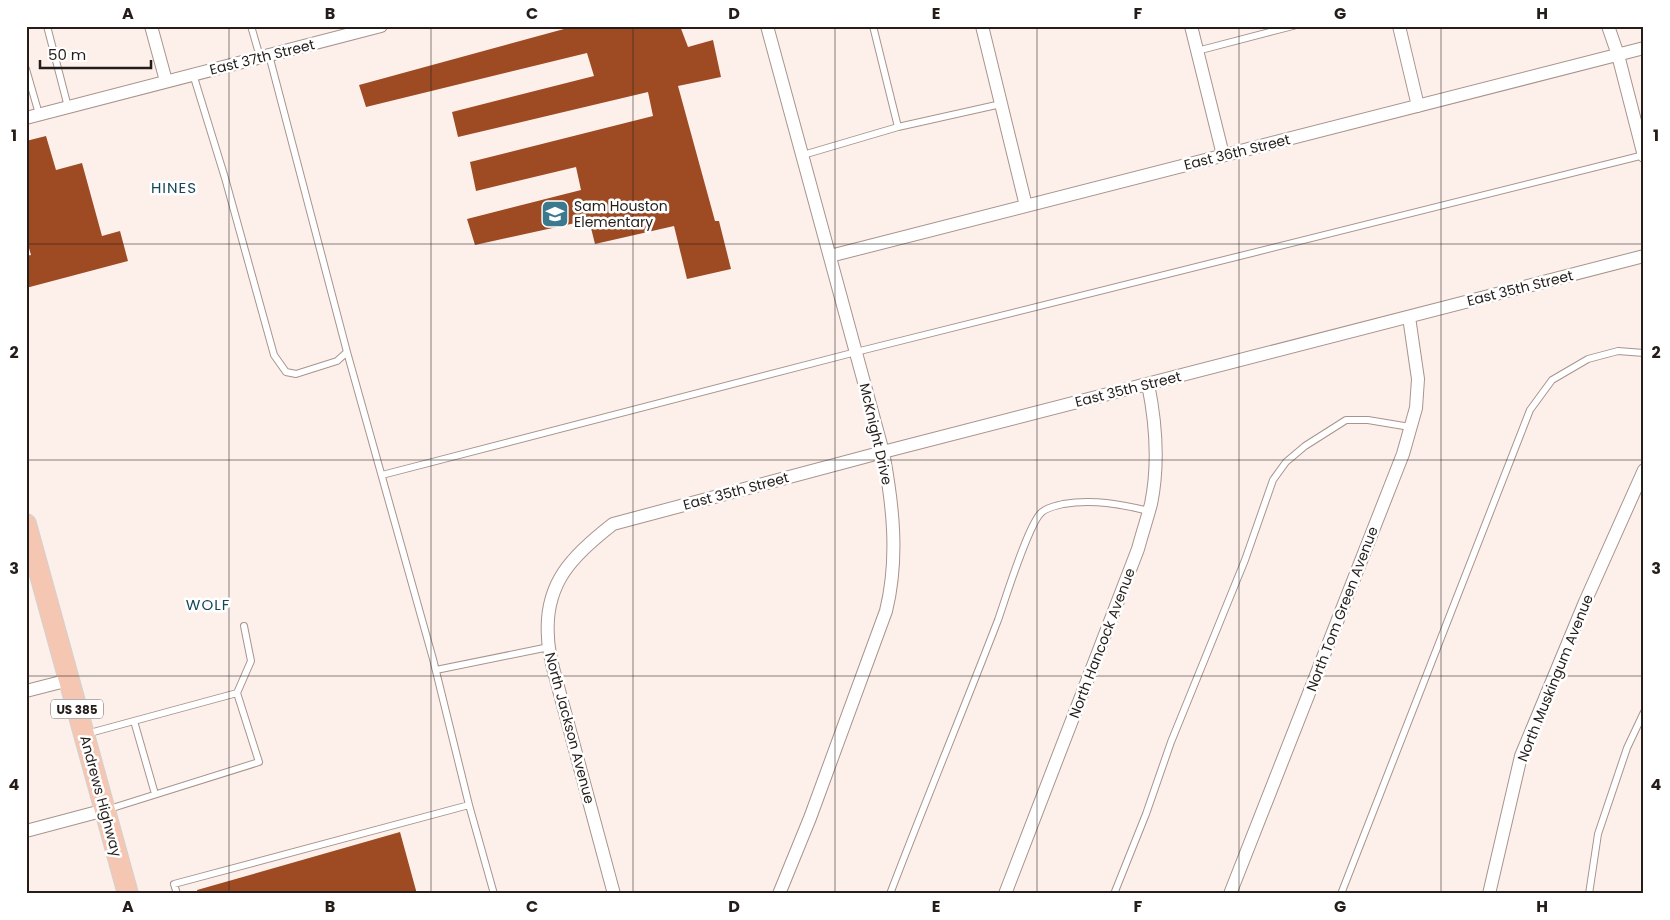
<svg xmlns="http://www.w3.org/2000/svg" width="1670" height="920" font-family="Poppins,sans-serif">
<rect width="100%" height="100%" fill="#fdf0eb"/>
<path fill="#9e4b24" d="M575 26H680L688 47 713 40 721 77 678 86 715 221H719L731 269 687 279 674 226 595 244 589 220 475 245 467 219 581 190 576 167 476 191 470 162 653 116 648 92 458 137 452 112 594 76 587 53 366 107 359 85Z
M46 136 56 170 82 163 102 236 120 231 128 261 26 288V256L31 255 26 238V141Z
M400 832 417 894H198L197 890Z"/>
<g fill="none" stroke-linecap="round" stroke-linejoin="round">
<g stroke="#a8948d" stroke-width="8">
<path id="service" d="M47 26 68 107
M251 26 260 57
M873 26 898 127
M1197 51 1293 26
M26 69 39 114
M193 74 225 178 274 355 286 372 296 374 337 361 347 352 269 55
M803 155 898 127 1001 104
M347 352 433 659 469 805
M382 475 856 352 1644 155
M436 670 549 647
M237 693 251 661 244 626
M134 721 155 794
M86 734 237 693 259 762 106 810
M177 894 174 884 469 805 494 894
M890 894C925 802 963 711 998 620 1005 600 1029 522 1042 512 1048 507 1056 506 1063 504 1093 499 1120 504 1149 511
M1114 894 1146 814 1171 742 1245 560 1273 480 1286 462 1305 446 1346 420H1368L1410 427
M1341 894 1530 410 1552 380 1588 359 1618 351 1644 353
M1589 894 1598 834 1627 748 1644 712"/>
</g>
<g stroke="#a8948d" stroke-width="14">
<path id="minor" d="M151 26 166 81
M767 26 883 452C893 505 899 558 886 611L810 818 779 894
M982 26 1026 206
M1191 26 1223 155
M1399 26 1418 106
M1608 26 1618 55 1644 156
M26 118 381 26
M830 256 1644 48
M26 691 69 680
M26 831 105 810
M614 894 553 668C551 658 548 648 548 637 544 583 573 555 613 524L883 452 1644 256
M1005 894 1138 549C1142 534 1147 519 1151 504 1159 465 1156 423 1148 384
M1230 894 1403 454 1416 408 1418 379 1409 317
M1489 894 1521 756 1585 602 1644 470"/>
</g>
<g stroke="#d3d2d1" stroke-width="22">
<path id="primary" d="M26 524 128 894"/>
</g>
<use href="#service" stroke="#fff" stroke-width="6"/>
<use href="#minor" stroke="#fff" stroke-width="12"/>
<use href="#primary" stroke="#f5c6b2" stroke-width="20"/>
</g>
<path fill="none" stroke="#241d19" stroke-width="1" stroke-opacity="0.55" d="M229 26V894M431 26V894M633 26V894M835 26V894M1037 26V894M1239 26V894M1441 26V894M26 244H1644M26 460H1644M26 676H1644"/>
<defs>
<g id="school-square" transform="scale(1.4375)"><rect x="-9" y="-9" width="18" height="18" rx="4" fill="#3b798e" stroke="#fff"/><path d="M0-5L7-2L0 1L-7-2ZM-4 1L0 2.5L4 1V4Q0 6-4 4Z" fill="#fff"/></g>
</defs>
<g fill-rule="evenodd">
<use href="#school-square" x="555" y="214"/>
</g>
<g text-anchor="middle" dominant-baseline="central" stroke-width="5" stroke-linejoin="round" paint-order="stroke">
<rect fill="#fff" stroke="#66615e" stroke-width="1" x="51" y="699.5" width="52" height="19" rx="4"/>
<g font-size="12" font-weight="bold" fill="#241d19">
<text x="77" y="709">US 385</text>
</g>
<g font-size="14" fill="#241d19" stroke="#fff">
<text transform="translate(262 57) rotate(-14)">East 37th Street</text>
<text transform="translate(1237 152) rotate(-14)">East 36th Street</text>
<text transform="translate(1520 288) rotate(-14)">East 35th Street</text>
<text transform="translate(1128 389) rotate(-14)">East 35th Street</text>
<text transform="translate(876 434) rotate(77)">McKnight Drive</text>
<text transform="translate(736 491) rotate(-15)">East 35th Street</text>
<text transform="translate(1342 609) rotate(-69)">North Tom Green Avenue</text>
<text transform="translate(1102 643) rotate(-69)">North Hancock Avenue</text>
<text transform="translate(1555 678) rotate(-68)">North Muskingum Avenue</text>
<text transform="translate(570 728) rotate(75)">North Jackson Avenue</text>
<text transform="translate(101 796) rotate(75)">Andrews Highway</text>
</g>
<g font-size="14" fill="#241d19" stroke="#fff" text-anchor="start">
<text x="574" y="206">Sam Houston<tspan x="574" dy="16">Elementary</tspan></text>
</g>
<g font-size="15" letter-spacing="1" fill="#144758" stroke="#fff">
<text x="174" y="187">HINES</text>
<text x="208" y="604">WOLF</text>
</g>
</g>
<rect width="1670" height="920" fill="none" stroke="#ffffff" stroke-width="55"/>
<path d="M40 60v8h111v-8" fill="none" stroke="#241d19" stroke-width="2.5"/>
<text x="48" y="60" font-size="15" fill="#241d19" stroke="#ffffff" stroke-width="4" paint-order="stroke">50 m</text>
<rect x="28" y="28" width="1614" height="864" fill="none" stroke="#241d19" stroke-width="2"/>
<g font-size="16" text-anchor="middle" font-weight="bold" fill="#241d19">
<text x="128" y="19">A</text>
<text x="330" y="19">B</text>
<text x="532" y="19">C</text>
<text x="734" y="19">D</text>
<text x="936" y="19">E</text>
<text x="1138" y="19">F</text>
<text x="1340" y="19">G</text>
<text x="1542" y="19">H</text>
<text x="14" y="141">1</text>
<text x="1656" y="141">1</text>
<text x="14" y="358">2</text>
<text x="1656" y="358">2</text>
<text x="14" y="574">3</text>
<text x="1656" y="574">3</text>
<text x="14" y="790">4</text>
<text x="1656" y="790">4</text>
<text x="128" y="912">A</text>
<text x="330" y="912">B</text>
<text x="532" y="912">C</text>
<text x="734" y="912">D</text>
<text x="936" y="912">E</text>
<text x="1138" y="912">F</text>
<text x="1340" y="912">G</text>
<text x="1542" y="912">H</text>
</g>
</svg>
